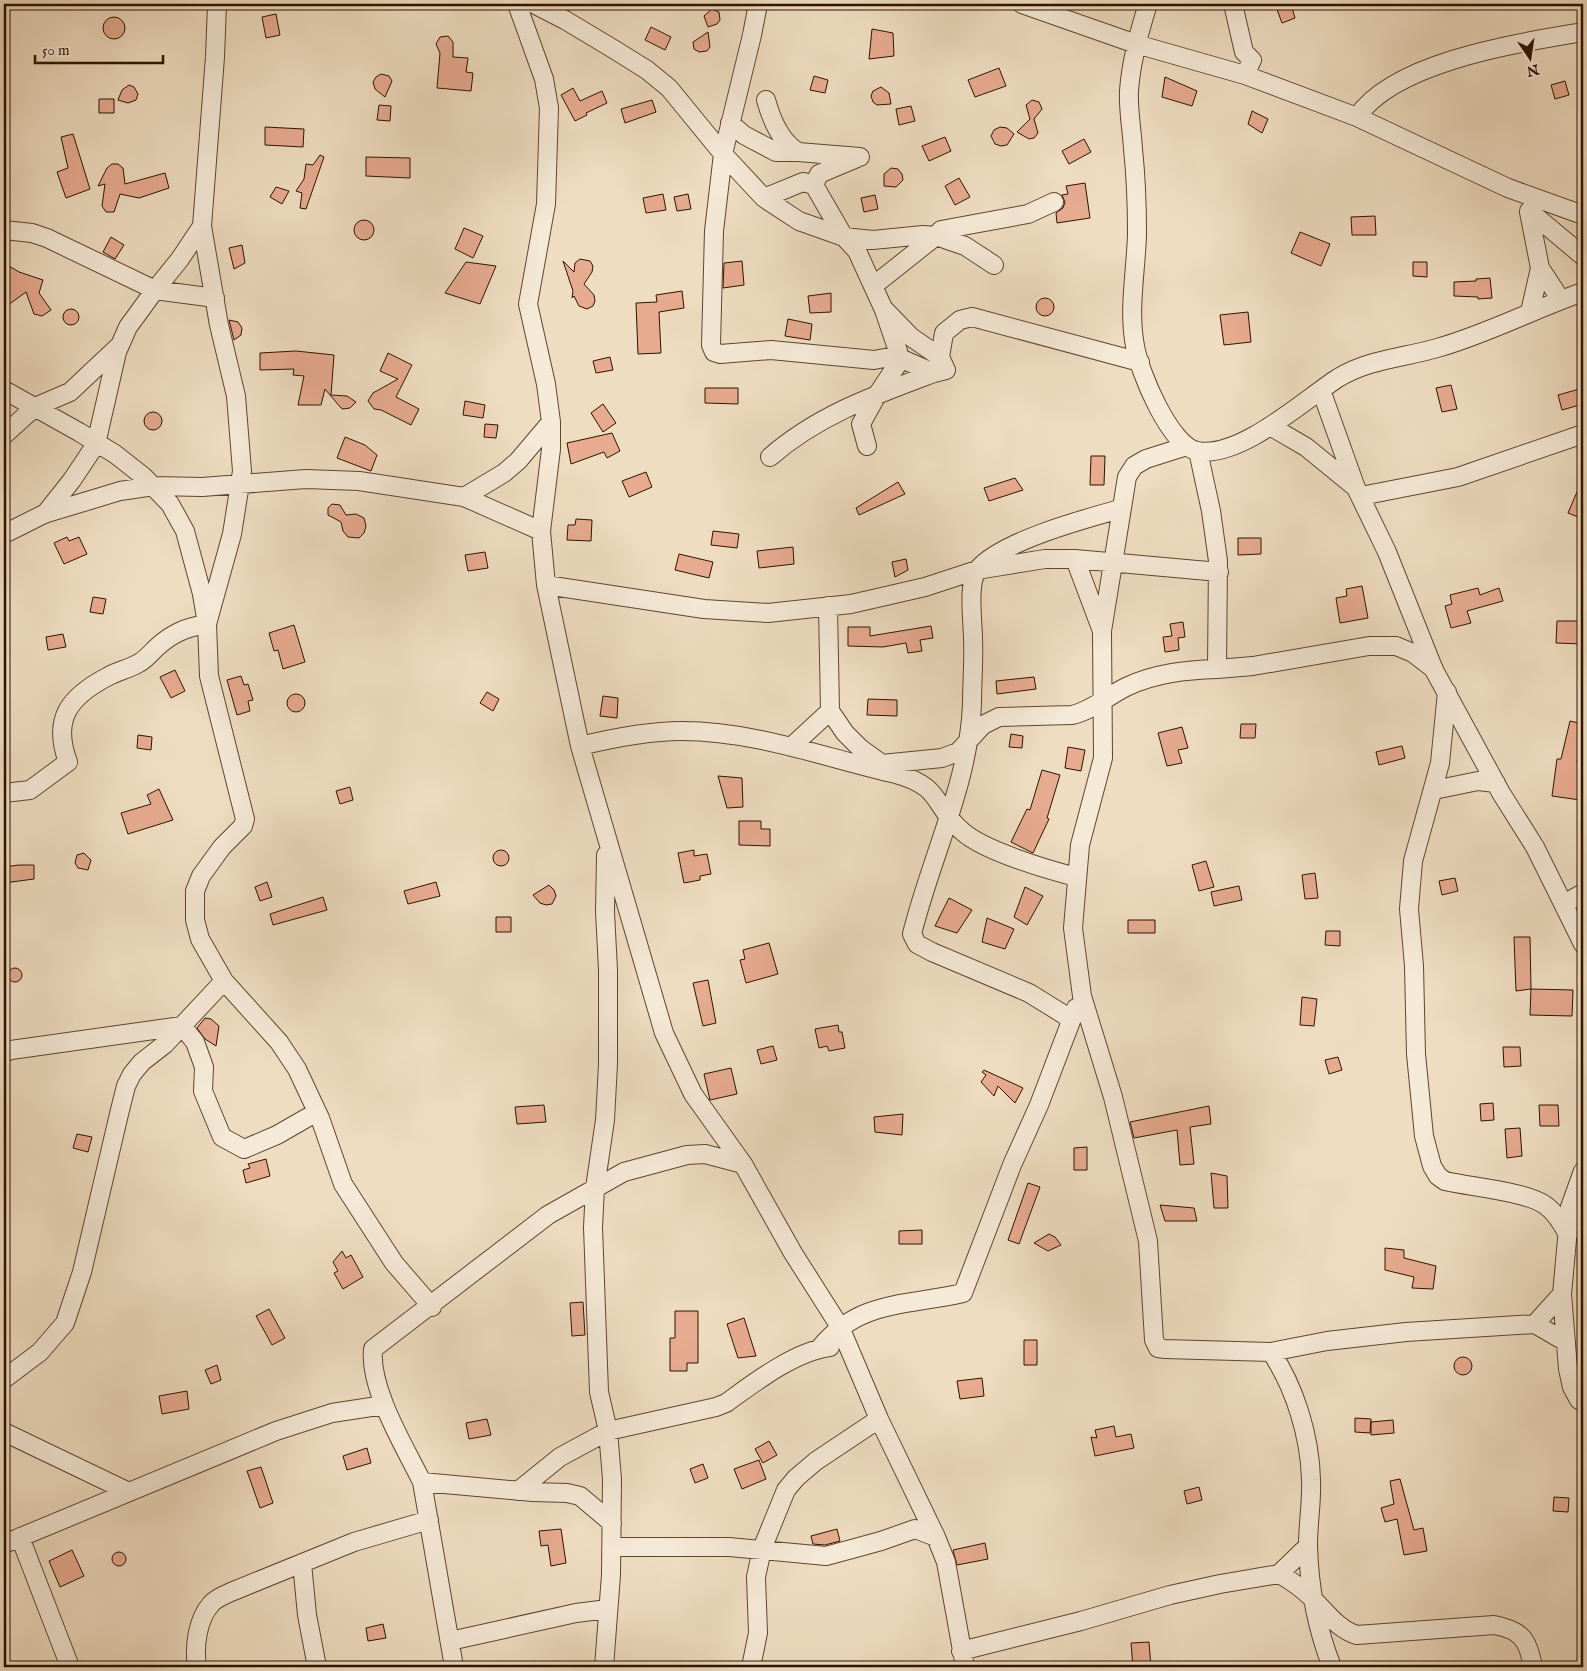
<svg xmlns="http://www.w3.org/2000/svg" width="1587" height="1671" font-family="'IM FELL English',serif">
<rect width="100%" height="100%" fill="#efddc1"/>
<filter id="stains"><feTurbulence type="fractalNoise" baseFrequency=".004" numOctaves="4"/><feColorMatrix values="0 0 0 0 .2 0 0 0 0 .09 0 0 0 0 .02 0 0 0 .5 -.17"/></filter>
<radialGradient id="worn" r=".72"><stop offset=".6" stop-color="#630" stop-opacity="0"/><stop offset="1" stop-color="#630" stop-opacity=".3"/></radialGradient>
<path fill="#e7ab90" stroke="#2d1200" d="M1275 4H1291L1295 18 1282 23Z
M712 9 719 12 720 20 717 24 708 27 704 16Z
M276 14 280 35 266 38 262 17Z
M103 28a11 11 0 1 1 22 0a11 11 0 1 1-22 0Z
M651 27 671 37 665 50 645 40Z
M872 29 893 33 894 56 869 59Z
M708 32 710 47 707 51 699 52 694 49 693 42Z
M448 36 453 42V57L468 58 466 72 473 73 471 91 437 88 440 53 436 44 440 37Z
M999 68 1006 86 975 97 968 80Z
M381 74 389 76 392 81 385 97 375 89 373 82 376 77Z
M814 76 828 80 825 93 810 90Z
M1165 77 1197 91 1192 106 1162 97Z
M1565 81 1569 95 1555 99 1551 85Z
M129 85 134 87 138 94 136 100 128 103 118 100 122 90Z
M881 87 889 93 891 104 877 105 873 102 871 96 873 91Z
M573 88 580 101 602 91 607 103 586 113 587 115 575 121 561 95Z
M99 99H114V113H99Z
M652 100 656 112 625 123 621 109Z
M1032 100 1039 102 1042 109 1034 119 1038 133 1034 138 1029 139 1017 132 1030 119 1026 105Z
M379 105 391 106 390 121 377 120Z
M911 106 915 121 899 125 896 109Z
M1252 111 1268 119 1262 133 1248 124Z
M265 127 304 129 303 147 265 145Z
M1000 127 1007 128 1014 134 1007 145 1001 146 995 144 991 136 994 130Z
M73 134 90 189 66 198 57 172 68 168 61 137Z
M945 137 951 151 929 161 922 146Z
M1084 139 1091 152 1069 164 1062 151Z
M320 155 324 157 306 209 300 208 302 193 296 191 304 179 306 164 313 165Z
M366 157 410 158V178L366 176Z
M112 164H118L123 168 125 184 165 173 169 188 139 198 120 194 114 212H106L102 206 105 184 98 186 107 168Z
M891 168 898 169 902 174 903 180 896 187 884 186V174Z
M959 178 970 197 955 205 945 186Z
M1085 183 1090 218 1057 223 1056 213 1063 208 1065 202 1062 195 1068 194 1066 186Z
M276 187 289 191 282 204 270 197Z
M663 194 666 210 646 213 643 198Z
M688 194 691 209 677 211 674 197Z
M875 195 878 209 864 212 861 198Z
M1375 216 1376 235H1352L1351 217Z
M354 230a10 10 0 1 1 20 0a10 10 0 1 1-20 0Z
M464 228 483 236 473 258 455 249Z
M1300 232 1330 244 1321 266 1291 253Z
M111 237 124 245 115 259 103 252Z
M242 245 245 263 234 269 229 248Z
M580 259 590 261 593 266 592 272 584 284 594 295 595 301 593 306 587 309 579 306 574 296 572 298 573 291 563 261 574 272 575 263Z
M742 261 744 285 723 288 724 263Z
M466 262 496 266 480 304 445 293Z
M1413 262H1427V277L1413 276Z
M4 263 19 272 43 280 39 293 51 310 42 316 34 314 26 292 4 308Z
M1490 278 1492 298 1478 299V297L1454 296V282L1476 281V279Z
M682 291 684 308 659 312 661 353 638 354 636 303 657 302 656 295Z
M831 293V312L810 313 808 296Z
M1036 307a9 9 0 1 1 18 0a9 9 0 1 1-18 0Z
M63 317a8 8 0 1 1 16 0a8 8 0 1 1-16 0Z
M1248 312 1251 342 1224 345 1220 315Z
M788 319 812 324 810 340 785 336Z
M229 320 238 322 242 328 241 335 234 340Z
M296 351 334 355 331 395 347 396 356 402 350 408 343 409 341 408 325 389 321 405H298L304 376 293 375 294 369 260 370V353Z
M388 353 412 365 396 397 419 409 411 425 381 410 374 409 368 401 373 393 398 379 380 371Z
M610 357 613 370 596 373 593 361Z
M1451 385 1457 409 1442 412 1436 388Z
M705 388H738V404L705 403Z
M1583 388V404L1562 410 1558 395Z
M465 401 485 405 483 418 463 415Z
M603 404 616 423 603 432 591 413Z
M144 421a9 9 0 1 1 18 0a9 9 0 1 1-18 0Z
M485 424 498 425 496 438 484 437Z
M612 433 620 451 607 458 604 452 571 464 567 443Z
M345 437 365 445 377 455 371 471 337 458Z
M1091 456H1105L1104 485H1090Z
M646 472 652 487 629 497 622 481Z
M1015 478 1023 490 989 501 984 488Z
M1583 478V519L1568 513Z
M898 482 905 494 859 515 856 508Z
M332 504 340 505 346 515 356 514 364 518 366 526 364 533 359 538 348 537 343 531 341 522 328 515V508Z
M576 519 592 520 591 541 567 540 568 525H575Z
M713 531 739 534 737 548 711 545Z
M67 537 69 541 79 537 87 554 64 564 54 543Z
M1238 538H1261V554L1238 555Z
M793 547 794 564 759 568 757 551Z
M485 552 488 568 468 571 465 555Z
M679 554 713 562 709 578 675 570Z
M906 559 908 570 895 577 892 562Z
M1362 586 1368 618 1340 623 1336 598 1347 596 1346 589Z
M1478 588 1480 595 1499 588 1503 601 1467 611 1471 623 1451 628 1445 606 1452 604 1450 595Z
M93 597 106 599 103 614 90 612Z
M1557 621H1583V644L1556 643Z
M1183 622 1185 637 1178 638 1179 650 1165 652 1163 637 1172 636 1170 624Z
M294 625 305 662 283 669 278 650 274 651 269 633Z
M931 626 933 638 920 640 922 651 908 653 906 643 883 647 848 646V627H870V636Z
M63 634 66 647 48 650 46 637Z
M175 670 185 691 171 698 160 677Z
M241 676 244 685 248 684 253 700 248 701 250 711 237 715 227 680Z
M1034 677 1036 689 997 694 996 681Z
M487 692 499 699 493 711 480 703Z
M287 703a9 9 0 1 1 18 0a9 9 0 1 1-18 0Z
M603 696 618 698 617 718 600 716Z
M868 699 897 700V716L867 715Z
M1570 721 1583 724 1577 762 1583 763 1580 800 1552 796 1557 759H1561Z
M1241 724H1256L1255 738H1240Z
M1182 727 1188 748 1178 750 1182 763 1167 766 1158 733Z
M1011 734 1023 736 1022 748 1009 747Z
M138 735 152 737 151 750 137 748Z
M1402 746 1405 758 1379 765 1376 752Z
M1068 747 1085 750 1081 771 1065 768Z
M1042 770 1060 775 1047 818 1049 819 1033 853 1011 842 1027 809 1030 810Z
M718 776 742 778 743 807 727 808Z
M350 787 353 800 340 804 336 791Z
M159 789 173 820 128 834 121 813 151 804 147 795Z
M739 821H761V829H770V846L739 845Z
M694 850V856L707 854 711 874 700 876V880L684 883 678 853Z
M493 858a8 8 0 1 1 16 0a8 8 0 1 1-16 0Z
M84 853 91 860 88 870 78 868 75 863 77 855Z
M1206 861 1214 887 1199 891 1192 865Z
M19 865H34V879L4 883V867Z
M1315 873 1318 898 1305 899 1302 875Z
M1455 878 1458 891 1442 895 1439 881Z
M267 882 272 897 260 901 255 887Z
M436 882 440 896 408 904 404 891Z
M549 885 554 890 556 896 552 904 546 905 540 903 533 895Z
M1239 886 1242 900 1214 906 1211 892Z
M1025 887 1043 896 1027 925 1014 917Z
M323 897 327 910 273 925 270 914Z
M949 898 972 910 957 933 935 926Z
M496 917H511V932H496Z
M987 918 1014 929 1005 949 982 942Z
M1128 920H1155V933H1128Z
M1326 931H1340V946L1325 945Z
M1514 937H1530L1531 989 1516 991Z
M769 943 778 974 746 983 740 960 745 959 743 950Z
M8 975a7 7 0 1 1 14 0a7 7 0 1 1-14 0Z
M708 980 716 1023 703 1026 693 983Z
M1531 989 1573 990 1572 1016 1530 1015Z
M1302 997 1317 999 1314 1026 1300 1025Z
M205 1018 211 1019 219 1026 216 1046 205 1039 197 1028Z
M838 1025 839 1032H842L845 1048 829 1051 827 1046 819 1048 815 1029Z
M773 1046 777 1060 761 1064 757 1050Z
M1503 1047H1520L1521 1066 1504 1067Z
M1338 1057 1342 1070 1329 1074 1325 1060Z
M731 1068 737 1094 710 1100 704 1074Z
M984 1070 1023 1088 1015 1103 998 1086 994 1096 981 1082 986 1075 982 1072Z
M1493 1103 1494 1120 1481 1121 1480 1104Z
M544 1105 546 1122 517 1124 515 1107Z
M1539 1105H1558L1559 1126H1540Z
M1209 1106 1211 1124 1190 1127 1194 1164 1180 1165 1177 1130 1134 1138 1130 1122Z
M903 1114 902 1135 875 1132 874 1117Z
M1520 1128 1522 1156 1507 1158 1505 1129Z
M77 1134 92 1137 88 1152 73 1148Z
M1087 1147V1170H1074V1148Z
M266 1159 270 1176 246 1183 243 1170 250 1168 248 1164Z
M1211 1173 1227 1176 1228 1208H1214Z
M1028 1183 1040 1187 1019 1244 1008 1240Z
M1160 1205 1194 1208 1197 1221H1165Z
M922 1230V1244H899V1231Z
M1049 1234 1055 1237 1061 1245 1048 1251 1034 1243Z
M1385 1248 1404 1250V1258L1436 1266 1433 1289 1412 1288 1414 1277 1385 1270Z
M342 1251 346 1258 351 1255 363 1277 343 1289 334 1273 338 1271 333 1262Z
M583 1302 585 1335 572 1336 570 1303Z
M269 1309 285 1338 272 1345 256 1316Z
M675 1311H698V1363H687V1371H670V1338H675Z
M744 1318 756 1356 738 1358 727 1324Z
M1024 1340H1037V1365H1024Z
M1454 1366a9 9 0 1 1 18 0a9 9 0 1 1-18 0Z
M217 1365 221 1380 211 1384 205 1370Z
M982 1378 984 1396 960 1399 957 1381Z
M187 1391 189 1409 162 1414 159 1396Z
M1355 1418 1371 1419 1370 1433 1355 1432Z
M487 1419 491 1435 469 1439 466 1423Z
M1393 1420 1394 1433 1371 1435V1422Z
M1114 1426 1116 1437 1131 1434 1134 1448 1095 1456 1091 1437 1097 1438 1095 1430Z
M769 1441 777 1455 763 1463 755 1449Z
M367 1448 371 1463 347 1470 343 1456Z
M759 1460 766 1479 742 1489 734 1469Z
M703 1464 708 1478 695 1483 690 1469Z
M261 1467 273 1503 260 1508 247 1471Z
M1400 1479 1414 1530 1423 1528 1427 1551 1404 1555 1397 1519 1385 1522 1381 1508 1394 1504 1390 1481Z
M1199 1487 1202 1500 1187 1504 1184 1491Z
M1554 1497 1569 1498 1568 1512 1553 1511Z
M561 1529 566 1563 551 1566 548 1545 541 1546 539 1531Z
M837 1529 840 1541 825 1545 813 1544 811 1536Z
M985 1543 988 1559 957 1565 953 1550Z
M72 1550 84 1576 60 1587 49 1561Z
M112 1559a7 7 0 1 1 14 0a7 7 0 1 1-14 0Z
M383 1624 386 1638 368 1641 366 1628Z
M1149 1642 1151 1667H1133L1131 1643Z"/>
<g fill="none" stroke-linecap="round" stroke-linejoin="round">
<g stroke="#5e4530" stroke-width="20">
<path id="street" d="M517 4 544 79 549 108 546 204 528 304 546 384 551 422V449L541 531 546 585 580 746 664 1033 693 1094 743 1164 793 1253 840 1327 879 1419 936 1537 946 1562 965 1667
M534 4 565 20 615 50 647 70 669 88 723 154 764 198 799 221 844 237 857 251 884 310 898 351 895 356 897 365 877 395 861 424 867 446
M758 4 752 35 723 154 714 231 711 345 714 352 720 354 771 350 874 360 895 356 934 373 946 370 940 357 911 337 883 308
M1022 4 1136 44 1245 75 1357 117 1508 188 1583 215
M1148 4C1139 32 1131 61 1129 91 1128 110 1132 130 1133 149 1136 177 1137 206 1137 234 1136 271 1128 310 1135 346 1139 371 1170 446 1197 451 1240 459 1304 400 1338 378 1369 359 1403 358 1437 348 1487 334 1534 309 1583 292
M1233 4 1244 52 1252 60 1245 75
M766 100C771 118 781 142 798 152L860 157
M1357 117C1395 61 1519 43 1583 32
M730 123 744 135 776 152H798
M814 185 844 237 873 240 923 235 936 236 965 246 994 265
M764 198 803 182 814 185 819 174 857 158
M1529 211 1583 256
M1529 212 1540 268 1530 312
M4 230 32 233 47 238 155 290 180 259 202 226
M1540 268 1561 300
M873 286 936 236 941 230 1028 214 1054 202
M940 357 944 333 960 320 972 317 1140 362
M4 390 79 432 115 454 143 476 170 504 185 531 202 594 207 624 209 676 245 819 243 826 222 847 201 876 195 891V920L200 939 224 981 279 1042 297 1069 320 1118 343 1184 394 1263 432 1307
M1321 390 1356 488 1387 552 1434 670 1501 793 1535 847 1583 944
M1270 426 1306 447 1355 487
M4 435 35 407 70 392 119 346
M1187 446 1146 459 1134 466 1127 477 1102 631 1103 758 1080 845 1073 928 1082 996 1113 1097 1148 1241 1154 1340 1158 1348 1165 1349 1271 1352 1327 1341 1406 1332 1535 1324 1566 1342
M1198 451 1211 511 1218 561 1217 669 1253 666 1369 646H1396L1413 653 1434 669
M770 457C818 415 875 395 934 373
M1361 496 1458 477 1583 434
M464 497 504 473 518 461 551 422
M45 514 72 480 96 444 117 352 128 327 155 290 215 298
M4 534 44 514 120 491 154 486 202 487 306 479 359 481 464 497 541 531
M1075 559 1102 631
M546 585 704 609 768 613 851 604 925 587 977 570 1045 559H1075L1219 572
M828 606 830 711 845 733 860 748 889 769
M1447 692 1440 763 1413 861 1409 909 1414 966 1416 1054 1424 1136 1432 1166 1438 1176 1445 1181C1471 1187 1524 1191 1545 1205 1556 1213 1562 1223 1568 1235
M580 746C613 738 648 731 682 731 755 731 826 758 896 774 944 787 932 806 963 832 985 851 1046 869 1076 877
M791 747 830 711
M882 764 942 758 958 752 983 725 999 717 1072 715C1091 711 1108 696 1126 687 1155 673 1187 670 1217 669
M1434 790 1478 781 1496 783
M4 793 30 790 68 762C52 719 69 697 107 677 117 671 129 669 139 663 145 660 151 653 156 648 171 634 186 627 207 624L232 534 242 471 236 396 219 325 202 226 215 57 217 4
M1564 904 1583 893
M1071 1019 1029 993 932 952 917 944 912 934C931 857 969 783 972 704 972 682 974 661 973 639 973 621 967 583 978 569 1002 541 1084 519 1120 509
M4 1053 11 1050 182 1026 195 1042 204 1067 203 1091 222 1137 244 1149 277 1135 317 1112
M1583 1171 1570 1207 1562 1294 1568 1369 1572 1387 1579 1400 1583 1402
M1535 1324 1562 1294
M819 1349C859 1299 908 1306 963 1293L1012 1165 1039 1105 1076 1008
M1271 1352C1295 1387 1310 1437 1311 1480 1312 1502 1308 1523 1308 1545 1309 1586 1317 1629 1332 1667
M4 1379 40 1352 65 1323 82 1272 119 1114 126 1086 132 1074 142 1062 165 1044 224 981
M4 1432 129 1492
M422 1482 454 1667
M518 1491 560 1457 608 1431 716 1407 726 1403C754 1383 795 1351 830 1347
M612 1523 580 1496 567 1493 533 1492 422 1482C405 1447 369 1389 373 1349L548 1215 624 1172 687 1155 705 1154 743 1164
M20 1537 70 1667
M4 1544 276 1431 332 1413 384 1405
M612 1547H729L826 1556 881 1541 915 1529 936 1537
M302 1563 307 1615 317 1667
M1279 1574C1292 1581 1304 1590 1314 1600 1327 1613 1339 1630 1357 1635L1494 1625C1522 1630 1528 1640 1533 1667
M450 1641 576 1613 608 1609
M961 1651 1081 1621 1170 1595 1220 1584 1279 1574 1308 1546
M197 1667C194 1647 197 1620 211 1604 215 1599 224 1595 231 1592L354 1542 429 1520
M604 1667 611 1575 612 1479 608 1431 599 1392 593 1227 595 1188 605 1120 608 1064V970L605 912 606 855
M751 1667 758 1633 756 1577 762 1549 786 1490 796 1478 816 1461 879 1419"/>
</g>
<use href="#street" stroke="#f5e9d7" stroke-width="18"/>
</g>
<rect width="1587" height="1671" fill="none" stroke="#efddc1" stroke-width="20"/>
<rect x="5" y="5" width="1577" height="1661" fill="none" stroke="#2d1200" stroke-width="2.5"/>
<rect x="10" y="10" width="1567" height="1651" fill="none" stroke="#2d1200"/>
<g transform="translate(1530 58) rotate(167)" stroke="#f5e9d7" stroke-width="4" paint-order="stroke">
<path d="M0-4L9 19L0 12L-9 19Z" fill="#2d1200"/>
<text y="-8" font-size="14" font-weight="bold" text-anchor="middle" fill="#2d1200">N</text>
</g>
<path d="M35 55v8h128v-8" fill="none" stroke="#2d1200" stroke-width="2.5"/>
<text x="42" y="55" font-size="15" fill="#2d1200" stroke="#f5e9d7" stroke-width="4" paint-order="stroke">50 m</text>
<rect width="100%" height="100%" filter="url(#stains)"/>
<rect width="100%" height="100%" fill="url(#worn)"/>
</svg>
